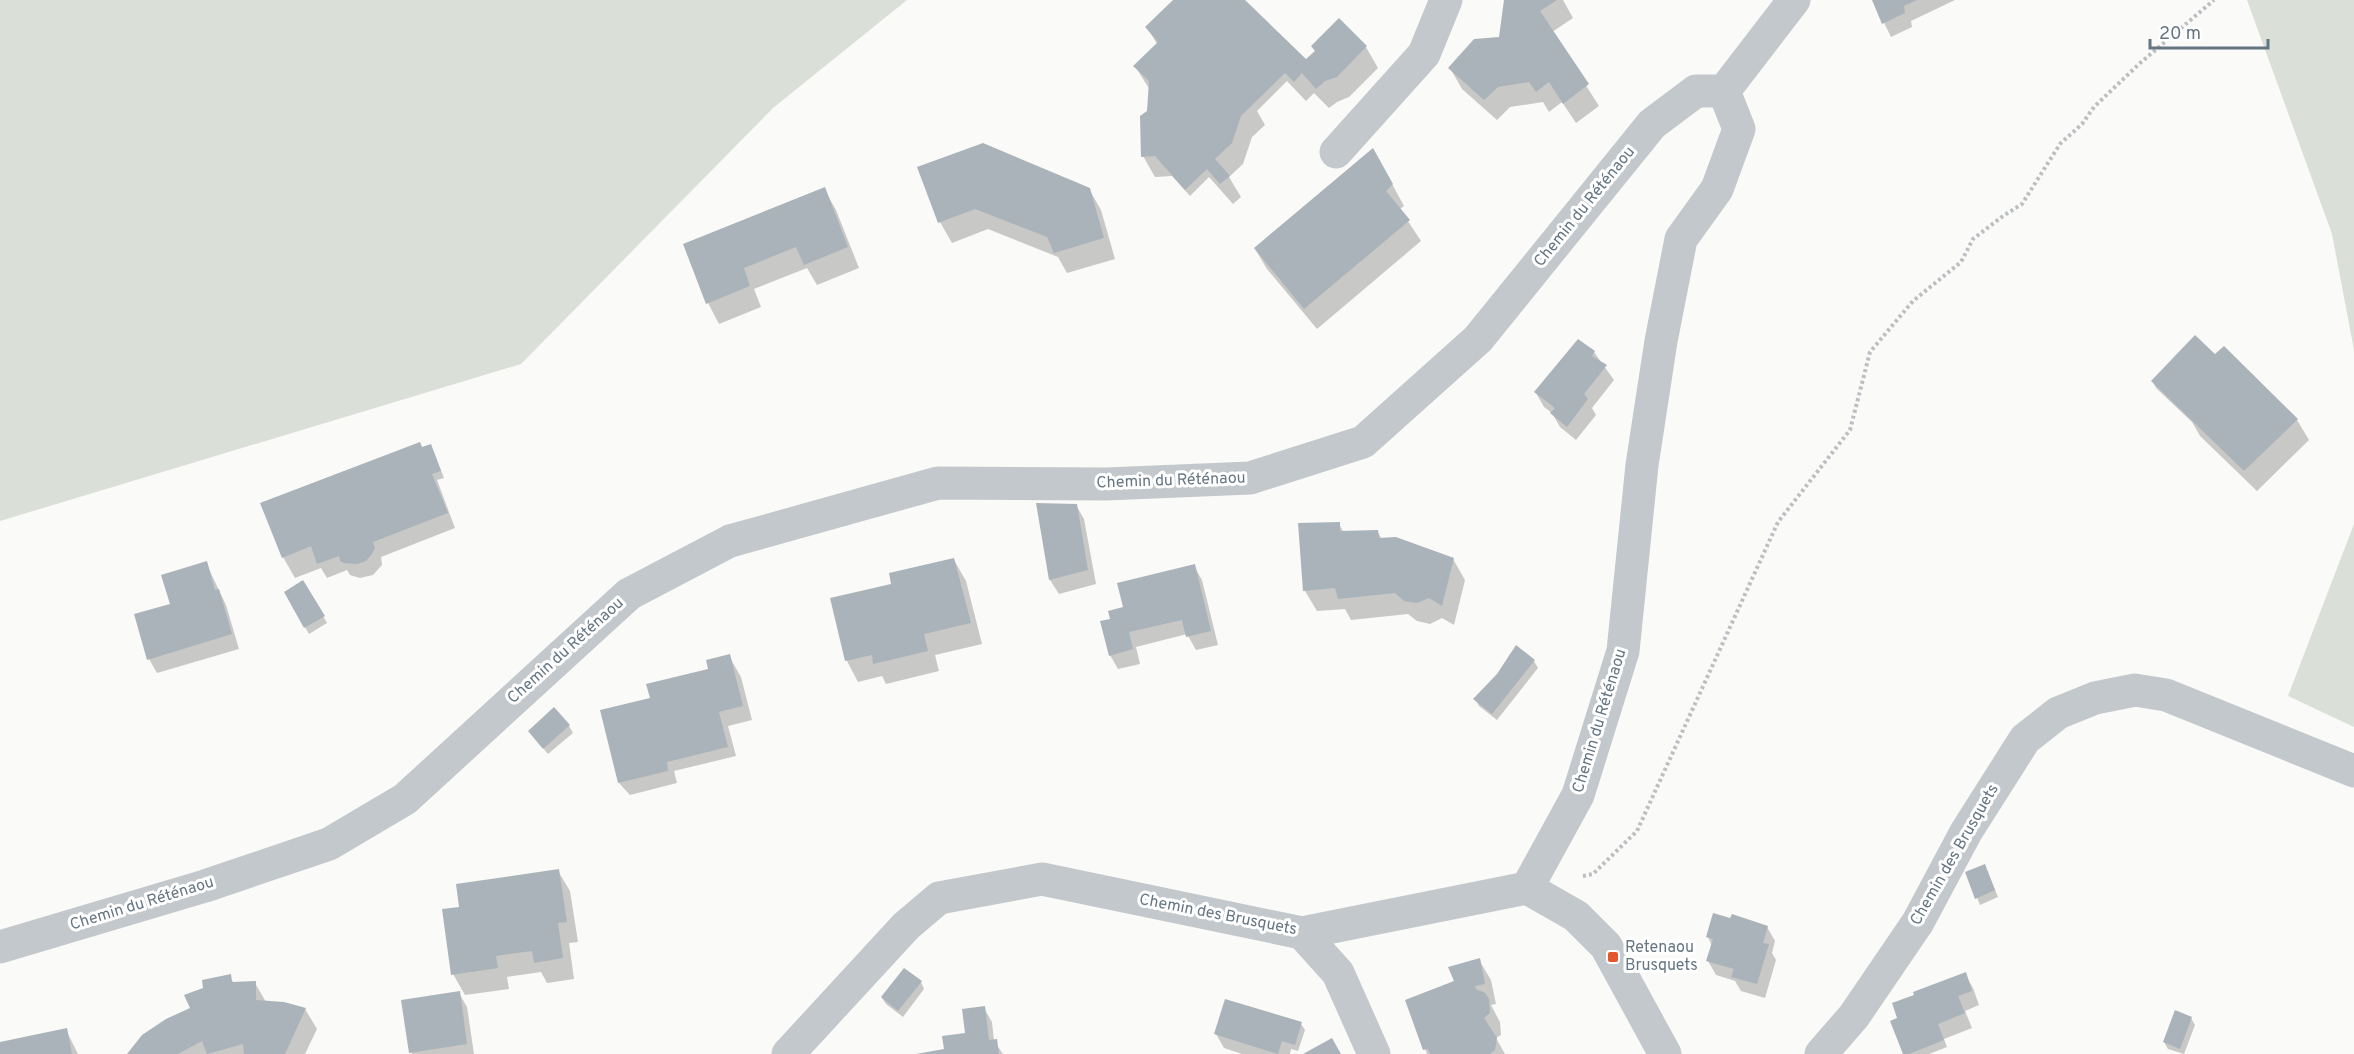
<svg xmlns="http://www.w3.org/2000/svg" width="2354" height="1054" font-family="Overpass,sans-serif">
<rect width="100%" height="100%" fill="#fafaf8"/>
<path fill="#dadfd7" d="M0 0H907L773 108 521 364 0 521Z
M2247 0H2354V350L2332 234Z
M2354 524V727L2288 696Z"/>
<path fill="#0003" d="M1175 0H1243L1306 61 1366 47 1378 68 1349 97 1337 102 1329 108 1314 93 1306 101 1287 81 1257 111 1265 125 1252 137 1243 164 1229 177 1241 197 1233 204 1209 177 1190 196 1172 176 1155 177 1143 156 1150 90 1135 66 1157 44 1147 27Z
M1505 0H1563L1573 18 1552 32 1599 106 1576 123 1562 102 1549 112 1543 102 1510 107 1497 120 1462 89 1450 68 1500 39Z
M1873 0H1955L1911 21 1912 27 1891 37Z
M919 168 1089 189 1101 210 1115 259 1067 273 1058 257 988 229 952 243 940 222Z
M1385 171 1404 206 1400 209 1421 241 1317 329 1267 269 1255 249Z
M824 189 836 210 859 268 817 285 807 268 754 289 761 307 719 324 708 303Z
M1594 352 1614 380 1592 408 1596 415 1576 440 1560 427 1552 413 1544 407 1536 393Z
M2215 356 2297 420 2309 440 2257 491 2200 436 2192 422 2156 388 2153 382Z
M422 449 434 452 444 478 437 480 455 528 381 557 382 565 373 575 360 578 350 575 347 570 327 578 321 568 295 578 283 557Z
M1038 505H1076L1084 519 1096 584 1059 594 1050 580Z
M1339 524 1344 533 1377 531 1382 539 1453 559 1465 580 1454 625 1442 618 1430 624 1417 621 1408 614 1351 620 1345 609 1317 611 1305 591Z
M954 560 966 581 982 644 935 655 939 671 886 684 882 676 858 682 847 661 832 599 892 585Z
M206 563 226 605 239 649 157 673 149 659 171 605Z
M1194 566 1202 580 1218 645 1196 650 1187 634 1136 647 1140 664 1118 669 1110 655 1112 620 1125 608Z
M303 582 327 623 309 634 286 593Z
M729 656 741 677 752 720 728 726 736 756 674 771 677 783 630 795 619 783 652 699 710 670Z
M1534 661 1538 668 1497 720 1479 706 1475 699Z
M569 726 573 733 548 754 530 731Z
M1985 866 1998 897 1980 905 1967 873Z
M558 871 570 891 578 942 569 943 574 979 547 983 541 972 507 977 509 989 465 995 453 974Z
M1767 927 1775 941 1772 953 1776 960 1765 998 1741 991 1735 981 1716 975 1708 961 1712 946 1708 937Z
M1479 960 1491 980 1496 1004 1491 1005 1500 1022 1501 1035 1496 1038 1505 1054H1427L1407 1001 1456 982Z
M1965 974 1973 988 1979 1005 1965 1011 1972 1028 1944 1039 1947 1047 1929 1054H1904L1899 1018Z
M230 976 234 984 255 983 266 1002 305 1009 317 1029 305 1054H129L191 1009Z
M921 982 924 989 903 1017 886 1004 882 998Z
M459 993 467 1007 474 1054H412L411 1052Z
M984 1008 992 1022 994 1041 1003 1054H916L946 1051 964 1035Z
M2191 1018 2195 1025 2184 1054 2168 1049 2164 1042Z
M1301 1024 1305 1030 1298 1051 1291 1049 1290 1054H1242L1224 1048 1216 1034Z
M66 1030 78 1054H0V1043Z"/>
<path fill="#aab3b9" d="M1173 0H1245L1306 59 1315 51 1311 46 1339 18 1367 46 1337 77 1325 81 1316 89 1302 73 1294 82 1285 73 1241 116 1232 143 1215 159 1230 176 1220 184 1207 169 1185 190 1155 156 1141 157 1140 116 1147 111 1149 81 1133 66 1158 42 1145 27Z
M1504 0H1557L1540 11 1589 84 1563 104 1549 82 1536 92 1529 82 1498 87 1484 100 1448 68 1474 39 1499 37Z
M1872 0H1917L1904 6 1905 13 1882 24Z
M983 143 1090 188 1104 238 1054 253 1047 237 975 209 938 223 917 167Z
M1373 148 1393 184 1386 191 1410 220 1304 309 1254 248Z
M825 187 848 247 804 265 796 247 744 268 750 286 706 304 683 244Z
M2195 335 2215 354 2224 346 2298 419 2244 471 2151 381Z
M1578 339 1595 351 1592 356 1607 365 1584 394 1588 399 1567 427 1550 413 1555 408 1534 392Z
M420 442 422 447 431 444 441 471 432 474 448 513 373 542 375 548 372 554 366 561 357 564 344 563 340 561 339 556 317 564 311 546 282 558 260 503Z
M1036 503 1077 504 1088 570 1049 580Z
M1340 522V531L1378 530 1379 538 1396 537 1454 558 1442 606 1429 598 1417 603 1404 601 1395 593 1338 599 1335 588 1303 591 1298 523Z
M954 558 971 623 924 634 928 651 873 664 872 655 845 661 830 598 891 584 889 573Z
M207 561 215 590 219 589 232 634 147 660 134 614 170 604 161 575Z
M1195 564 1211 631 1186 637 1182 620 1129 632 1133 649 1109 656 1100 621 1110 619 1108 611 1123 607 1117 583Z
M303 580 325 616 304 628 284 592Z
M1516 645 1535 660 1492 714 1473 699 1497 674Z
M730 654 743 706 719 712 728 747 667 762 668 771 618 783 600 710 650 698 646 684 708 669 706 660Z
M554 707 570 725 543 749 528 731Z
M1985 864 1995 890 1975 899 1965 872Z
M559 869 567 922 558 923 563 958 534 963 532 951 496 956 498 968 451 975 442 909 459 907 456 884Z
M1713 913 1730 918 1732 914 1768 926 1763 943 1769 944 1757 984 1731 977 1734 969 1706 961 1713 939 1706 937Z
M1480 958 1485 984 1475 986 1476 989 1485 993 1489 999 1490 1013 1484 1018 1497 1038 1495 1050 1490 1054H1430L1428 1049 1423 1050 1405 1000 1454 981 1448 967Z
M904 968 922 981 898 1011 881 997Z
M1966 972 1972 991 1958 996 1965 1013 1938 1024 1944 1040 1909 1054H1903L1890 1021 1897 1018 1892 1003 1914 995 1913 992Z
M231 974 232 982 256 981V1000L284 1002 306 1008 285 1054H244L243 1044 207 1054 202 1041 178 1054H127L142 1035 166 1019 190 1008 184 995 203 988 202 980Z
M460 991 467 1044 409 1053 401 1000Z
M1225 999 1302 1022 1295 1045 1282 1041 1278 1054 1214 1034Z
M985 1006 989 1040 997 1039 999 1054H916L944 1049 942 1036 965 1033 962 1009Z
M2175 1010 2192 1017 2180 1049 2163 1042Z
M67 1028 72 1054H0V1042Z
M1332 1038 1341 1054H1303Z"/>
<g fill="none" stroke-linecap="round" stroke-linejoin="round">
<path stroke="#bbbfc2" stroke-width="4" stroke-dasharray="3 3" stroke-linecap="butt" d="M1583 876 1593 874 1637 831 1778 522 1850 430 1870 352 1913 301 1961 262 1973 239 2003 216 2022 204 2060 144 2082 124 2094 107 2139 64 2214 0"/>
<path stroke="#c3c8cc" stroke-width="33" d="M1724 91 1794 0
M1336 152 1424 54 1446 0
M1302 933 1338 973 1374 1054
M0 947 205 886 329 844 405 799 629 594 730 541 938 483 1106 484 1250 478 1363 442 1478 339 1652 124 1696 91H1724L1739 129 1717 189 1681 239 1661 341 1642 465 1623 651 1578 795 1527 888
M788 1054 906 926 939 898 1042 879 1302 933 1527 888 1576 916 1606 946 1665 1054
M1821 1054 1854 1016 1918 922 1966 832 2025 739 2058 713 2095 698 2135 690 2166 695 2354 771"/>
</g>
<rect fill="#e4572e" stroke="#fff" stroke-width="2" x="1607" y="951" width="12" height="12" rx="3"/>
<g text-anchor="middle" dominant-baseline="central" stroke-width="6" stroke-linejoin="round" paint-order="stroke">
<g font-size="16" fill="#657683" stroke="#fff">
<text transform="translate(1585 207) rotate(-51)">Chemin du Réténaou</text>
<text transform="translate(1171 481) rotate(-2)">Chemin du Réténaou</text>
<text transform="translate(566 651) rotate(-42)">Chemin du Réténaou</text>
<text transform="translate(1600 721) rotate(-73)">Chemin du Réténaou</text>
<text transform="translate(1955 855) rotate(-60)">Chemin des Brusquets</text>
<text transform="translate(142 904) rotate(-17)">Chemin du Réténaou</text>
<text transform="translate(1218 915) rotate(11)">Chemin des Brusquets</text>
</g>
<g font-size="16" fill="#657683" stroke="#fff" text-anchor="start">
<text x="1625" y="948">Retenaou<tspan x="1625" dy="18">Brusquets</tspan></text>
</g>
</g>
<path d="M2150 39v9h118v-9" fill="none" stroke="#657683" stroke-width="3"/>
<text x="2159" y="39" font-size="18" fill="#657683" stroke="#ffffff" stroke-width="4.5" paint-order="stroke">20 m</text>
</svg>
